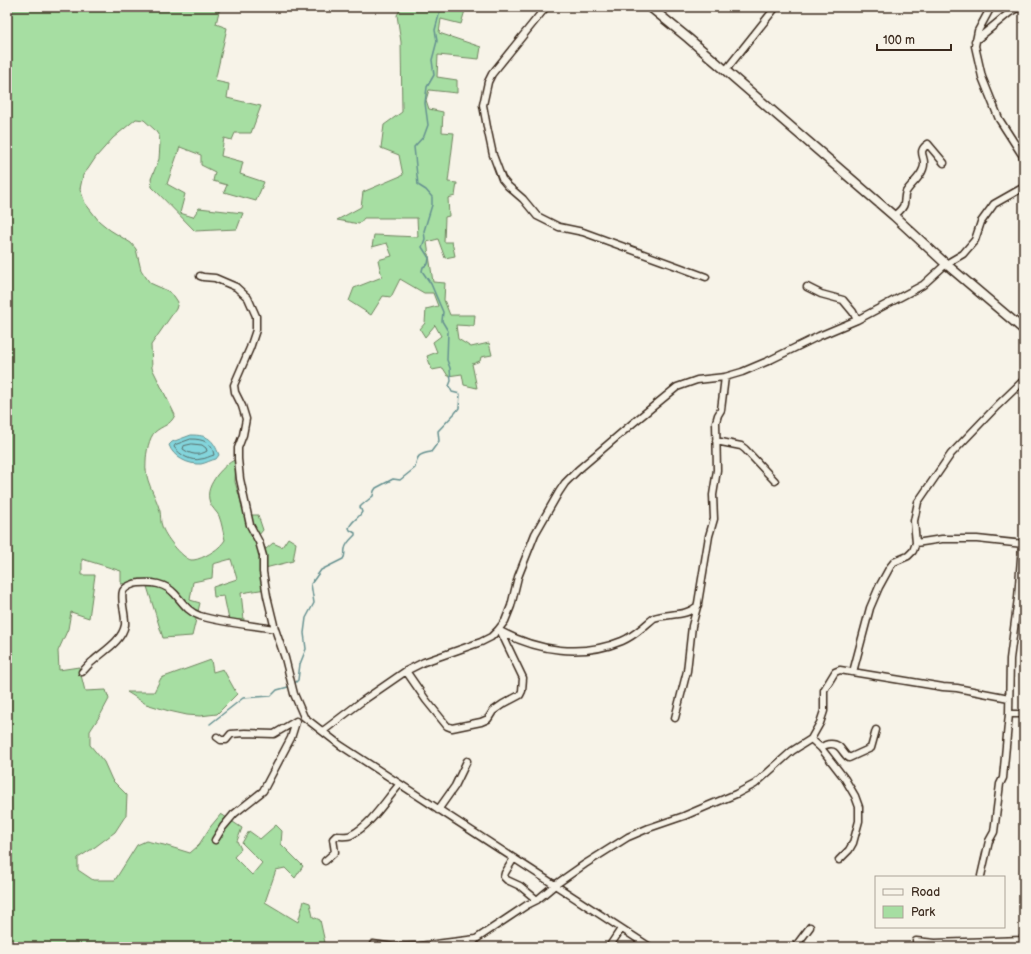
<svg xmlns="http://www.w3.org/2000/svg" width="1031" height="954" font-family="'Balsamiq Sans',sans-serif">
<rect width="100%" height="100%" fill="#f7f3e8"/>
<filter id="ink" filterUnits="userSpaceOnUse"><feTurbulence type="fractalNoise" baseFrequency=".025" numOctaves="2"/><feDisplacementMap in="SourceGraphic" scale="8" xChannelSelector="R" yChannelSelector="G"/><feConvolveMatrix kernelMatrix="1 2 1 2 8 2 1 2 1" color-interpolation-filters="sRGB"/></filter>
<g filter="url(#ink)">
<path fill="#a6dea2" stroke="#708460" d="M7 7H220L216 24 227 28 215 81 229 84 227 98 261 106 251 133H235L232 140 224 138 221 156 243 162 240 174 264 182 256 201 224 192 227 185 213 181 215 172 201 165V155L180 147 167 184 185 194 180 213 193 217 199 208 243 213 237 229 195 231 152 187 151 179 159 159 160 144 159 136 155 130 144 120 136 119 113 138 96 157 88 169 83 175 80 189 85 203 99 221 110 230 131 243 136 249 141 270 150 283 168 291 174 296 178 302 176 309 151 345 152 368 175 415C170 426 163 425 155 432 149 437 146 454 146 461 144 481 155 493 160 511 161 516 160 521 162 526 164 535 182 558 191 560 198 561 214 552 219 547 221 545 223 543 225 540 223 532 222 524 219 516 217 512 212 508 210 503 206 492 211 484 217 475 223 468 228 463 236 459L235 482 245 515H258L263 530 258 536 266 549 273 543 282 547 288 538 296 543 293 561 261 569 266 589 241 593 244 620H229L224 596 214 597 213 587 237 579 231 559 213 564 212 578 193 582 190 600 200 603 192 636 163 638 145 580 121 584V571L82 559V575H95L89 618 71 612 68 629 58 651 59 670 79 667 85 691 106 690 109 699 101 714 90 731V745L104 762 112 780 127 795 126 815 115 832 95 847 78 858V870L93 880H115L137 845 146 841 164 845 190 853 198 846 211 826 221 814 242 828 237 841 241 849 234 857 252 875 262 863 242 843 249 831 260 839 276 825 282 831 281 844 303 866 295 878 285 868 276 870 265 902 298 922 304 901 310 903 313 917 320 920 326 947H7Z
M402 7H466L461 24 441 19 439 33 481 47 479 59 438 55 437 77 457 80V93L429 90 426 100 429 109 443 112 442 132 454 133 448 182 457 183 455 196 448 198 449 216 445 217 444 242H452L455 256 445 258 438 239 427 242 433 282 445 283 444 300 450 315H475L474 326 456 325 458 339 471 347 489 343 492 355 481 357 480 361 472 364 477 388 464 385 462 374 448 376 443 368 432 370 427 356 437 352 433 342 441 336 435 325 425 337 420 329 425 323 426 309 438 306 433 293H424L400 279 391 297 383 296 371 315 349 301 354 288 382 277 378 260 392 256 387 243 372 247 374 235 418 237 417 218H364L359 224 337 220 361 207 363 192 403 175 399 155 381 148 384 125 402 112 401 42 397 15Z
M211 660 213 672 223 669 237 694 217 714 200 716 187 715 169 711 146 704 127 692H154L161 678Z"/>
<path fill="#83d5dc" stroke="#669190" d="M191 435C208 435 213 439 219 455L216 459C211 460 206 463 201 464 188 465 173 457 169 445L172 442Z"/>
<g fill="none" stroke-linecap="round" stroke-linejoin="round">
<path stroke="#586e6a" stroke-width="1" d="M191 439C203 439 212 442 214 455 210 456 205 459 201 459 191 462 180 455 174 447L175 445Z
M192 444 202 445 206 448 207 451C199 456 191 455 183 449L184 446Z"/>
<path stroke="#669190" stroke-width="1.5" d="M294 684 298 680 300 664 306 649 304 633 306 618 314 603 311 584 321 570 343 559C346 555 344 553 345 549 346 543 351 539 355 535V533L350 530 349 528C351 521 359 518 362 512L360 507 362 505 373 496 374 491 376 488 393 479 400 480 415 468C417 455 419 454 431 452L439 441 438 431 455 413 459 408 460 394 452 392 449 386 451 381 450 368 447 360 448 331 442 321 443 312 431 284 422 271 423 267 428 264 429 258 422 247 425 239 424 231 432 205V197L426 190 418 185 414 147 424 136 428 125 425 103 427 87 434 75 432 60 437 41 435 30 441 7
M210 724 243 698 271 696 277 690 288 687"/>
<g stroke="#3b2a1e" stroke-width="9">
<path id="minor" d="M546 7 492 74 488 82 483 105 487 127 493 155 502 179 508 186 523 199 537 216 559 227 583 232 679 267 706 277
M991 7 978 31 975 46 982 77 999 119 1024 158
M975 41 1009 13 1019 7
M725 71 776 7
M894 216C897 213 903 209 904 204 905 200 904 196 906 192 911 184 920 178 923 169 928 157 915 153 928 144L944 163
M200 276 203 277 215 278 236 287 248 298 256 316V330L250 348 234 385 235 392 242 406 246 419 243 435 238 448V459L240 479 250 525 259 542 263 556V572L267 596 275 629 285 658 294 694 304 717 340 745 650 947
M807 287 821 294 843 300 853 312 857 320
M716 441 741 446 745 449 775 481
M916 543 942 539H977L1024 544
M500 631C538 651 581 658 622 641 629 638 636 633 642 628 646 625 650 621 654 618 667 613 688 617 698 605
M406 671 426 700 447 726 452 728 481 722 488 719 493 711 503 704 520 695 522 691 523 678 501 632
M82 672C86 668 89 664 93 661 104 651 122 641 125 625 126 616 120 599 123 591 125 587 134 583 139 583 152 582 165 583 175 594 183 603 188 612 200 616 224 623 250 625 275 629
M853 672 870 608 879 587 890 567 894 562 908 556 913 551 916 543 914 521 918 502 951 454 997 406 1024 380
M1009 714H1024
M675 718 687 671 692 626 698 603 709 536 714 519 713 495 717 470 716 422 718 415 721 410 725 377
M323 731 361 702 406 671 424 662 481 642 491 637 498 630 505 621 511 606 518 577 535 534 559 492 565 483 578 470 633 423 677 387 697 380 725 377 742 372 768 361 819 336 857 320 923 285 946 264 963 254 975 240 981 222 994 204 1024 187
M217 737 221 740H226L231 734 245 733 274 734 296 721
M811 739 821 748 845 779 855 796 859 807V821L853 843 849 850 839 860
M821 748C824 745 826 744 831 744 842 744 842 754 849 758L871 748 876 730
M438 810 455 786 467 761
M215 840 223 827 234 814 263 791 291 738 296 722
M514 858 505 873 504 877 507 880 520 886 537 900
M325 861 335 852 333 839 336 836C341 836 348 837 351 835 371 825 385 801 399 785
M981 876 989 841 994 832 1000 784 1003 778 1009 714 1010 659 1018 598 1022 544
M916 941 935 943 1024 940
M373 944 394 947 419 946 476 939
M470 947 476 939 527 905 537 900 555 885 585 864 628 837 649 828 684 816 705 807 736 794 755 784 792 751 811 739 820 723 824 711V690L835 672 840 670 943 687 957 688 1009 698
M609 947 621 929
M795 947 810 927"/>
</g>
<g stroke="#3b2a1e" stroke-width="11">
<path id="major" d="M650 7 688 38 894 216 946 264 1024 330"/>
</g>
<use href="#minor" stroke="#f7f3e8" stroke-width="6"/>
<use href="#major" stroke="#f7f3e8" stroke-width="8"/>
</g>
</g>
<rect width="1031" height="954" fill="none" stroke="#f7f3e8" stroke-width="24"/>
<rect x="12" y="12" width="1007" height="930" fill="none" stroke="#3b2a1e" stroke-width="1.5" filter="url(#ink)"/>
<rect x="875" y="876" width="130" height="52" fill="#f7f3e8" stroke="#aca397"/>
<rect x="883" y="889" width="20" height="6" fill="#f7f3e8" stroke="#aca397"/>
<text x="911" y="896" font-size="12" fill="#3b2a1e">Road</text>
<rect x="883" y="906" width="20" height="12" fill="#a6dea2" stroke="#aca397"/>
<text x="911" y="916" font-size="12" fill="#3b2a1e">Park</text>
<path d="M877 44v6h74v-6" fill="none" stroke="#3b2a1e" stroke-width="2"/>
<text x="883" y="44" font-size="12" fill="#3b2a1e" stroke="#f7f3e8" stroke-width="3" paint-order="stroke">100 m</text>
</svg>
